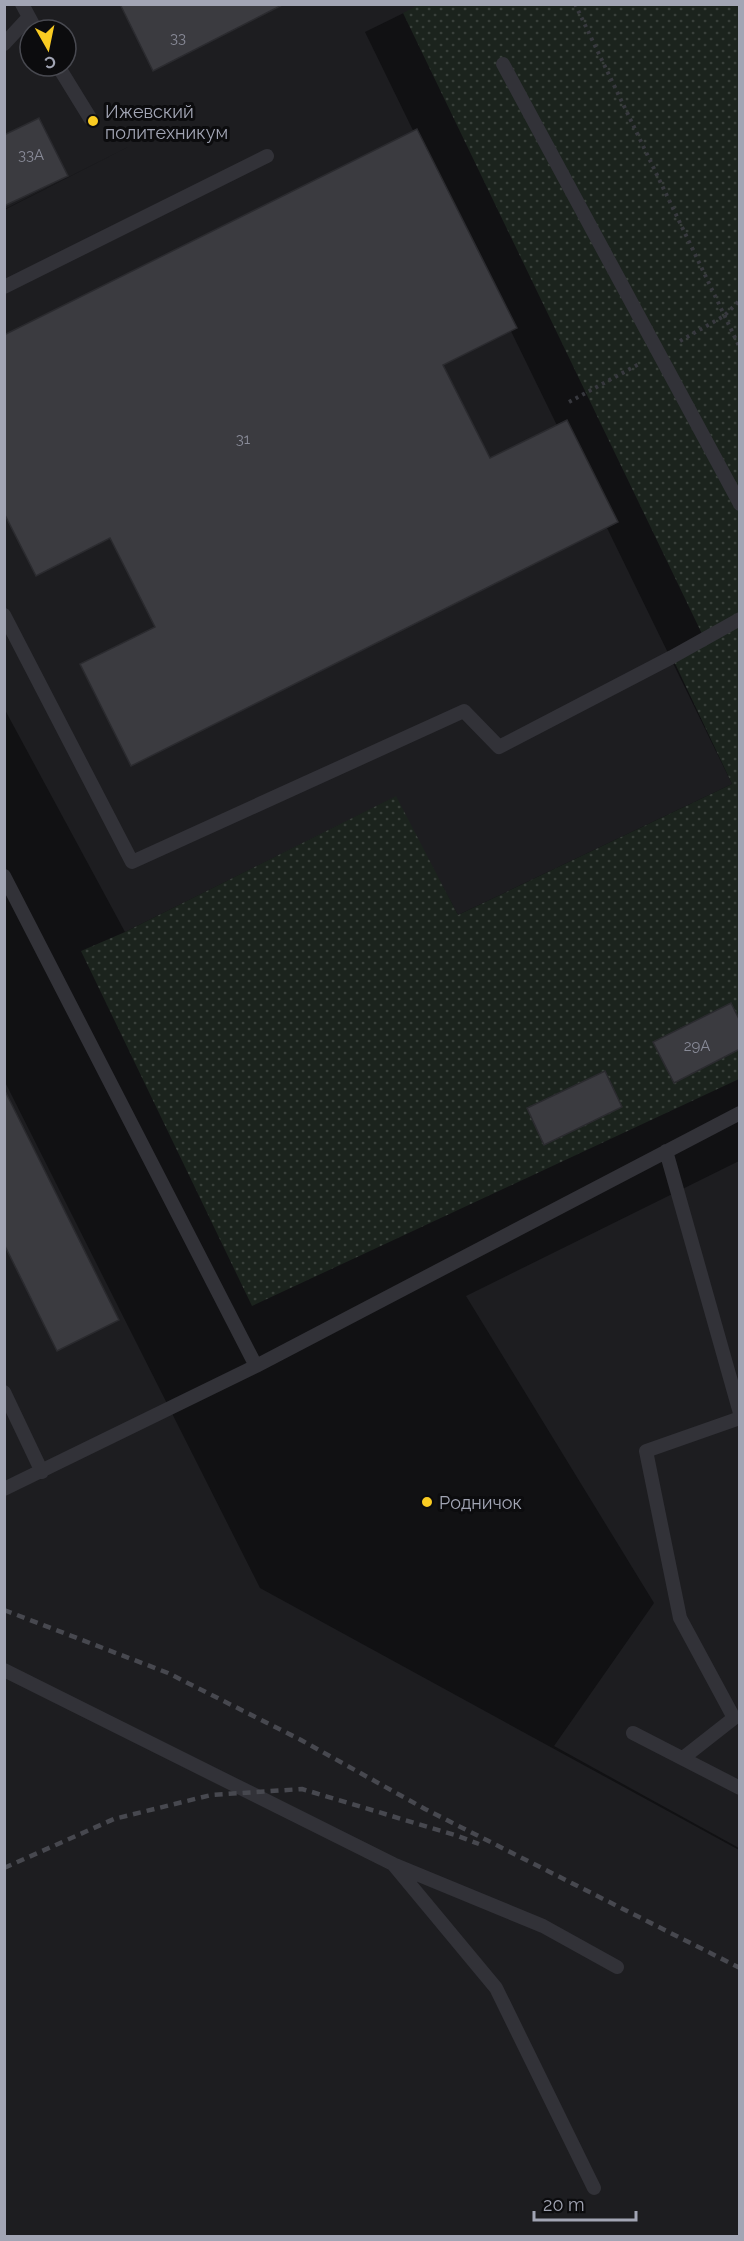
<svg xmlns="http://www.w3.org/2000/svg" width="744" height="2241" font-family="Raleway,sans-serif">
<defs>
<pattern id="grass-dots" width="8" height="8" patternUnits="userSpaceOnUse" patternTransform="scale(1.5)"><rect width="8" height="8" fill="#1b231d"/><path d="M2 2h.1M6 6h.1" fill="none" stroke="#39403b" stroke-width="1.8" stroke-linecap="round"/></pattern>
</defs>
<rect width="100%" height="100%" fill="#111113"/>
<path fill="#1d1d20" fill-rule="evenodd" d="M5 5H420L365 32 732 784 458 915 395 797 125 932 5 710 4 210 136 143 5 209ZM30 30H66V66H30Z
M4 1080 260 1588 739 1850V2236H5Z
M739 1161V1848L554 1746 654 1603 466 1296Z"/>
<path fill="url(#grass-dots)" d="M420 4 739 5V1079L252 1306 81 951 125 932 396 796 458 915 732 784 672 657 704 638 403 13Z"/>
<path fill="#3b3b40" stroke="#2b2b2f" stroke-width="1.5" d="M120 4H284L153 71Z
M39 118 68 176 4 206V135Z
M417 129 517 328 443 365 490 458 567 420 618 522 131 766 80 664 155 627 110 538 36 576 4 513V335Z
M731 1003 740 1021V1049L674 1083 653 1042Z
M605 1071 622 1107 544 1145 527 1108Z
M4 1089 119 1320 57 1351 4 1244Z"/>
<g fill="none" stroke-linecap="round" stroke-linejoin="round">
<path stroke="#38393f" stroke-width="4" stroke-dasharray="3 4.5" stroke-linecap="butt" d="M575 4 740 348
M680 341 724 316 740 300
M569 402 639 364"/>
<path stroke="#323238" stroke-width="14" d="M22 4 36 30
M4 44 28 18
M503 64 740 504
M58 66 90 118
M4 287 267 156
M4 615 132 862 464 711 499 747 672 657 740 619
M4 876 256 1366 740 1113
M666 1151 740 1413
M4 1392 42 1472
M4 1489 256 1366
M4 1670 393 1864 496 1988 594 2188
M633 1733 740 1788
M683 1758 734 1718 680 1618 646 1451 740 1418
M395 1865 543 1926 617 1967"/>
<path stroke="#47484f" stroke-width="4.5" stroke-dasharray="8 6" stroke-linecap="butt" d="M4 1610 168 1673 301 1740 425 1809 740 1968
M4 1868 114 1819 211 1795 302 1789 458 1836 479 1844"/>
</g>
<g fill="#facc22" stroke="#0c0c0e" stroke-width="2">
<circle cx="93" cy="121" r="6"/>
<circle cx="427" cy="1502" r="6"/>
</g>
<g text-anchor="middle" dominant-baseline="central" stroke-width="6" stroke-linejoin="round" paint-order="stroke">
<g font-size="15" fill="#888a97">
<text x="178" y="38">33</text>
<text x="31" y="155">33А</text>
<text x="243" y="439">31</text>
<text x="697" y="1046">29А</text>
</g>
<g font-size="18" fill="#a2a5b4" stroke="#0c0c0e" text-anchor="start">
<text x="105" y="111">Ижевский<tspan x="105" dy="21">политехникум</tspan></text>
<text x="439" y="1502">Родничок</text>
</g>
</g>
<rect width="744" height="2241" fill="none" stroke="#a2a5b4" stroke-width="12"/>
<g transform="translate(48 48) rotate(171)"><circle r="28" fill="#0c0c0e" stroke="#484950" stroke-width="1.5"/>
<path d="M0-4.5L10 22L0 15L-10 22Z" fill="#facc22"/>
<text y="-9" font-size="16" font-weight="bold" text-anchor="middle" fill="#a2a5b4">С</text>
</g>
<path d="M534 2211v9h102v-9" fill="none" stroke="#a2a5b4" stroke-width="3"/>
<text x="543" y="2211" font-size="18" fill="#a2a5b4" stroke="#0c0c0e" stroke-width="4.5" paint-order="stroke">20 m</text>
</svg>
